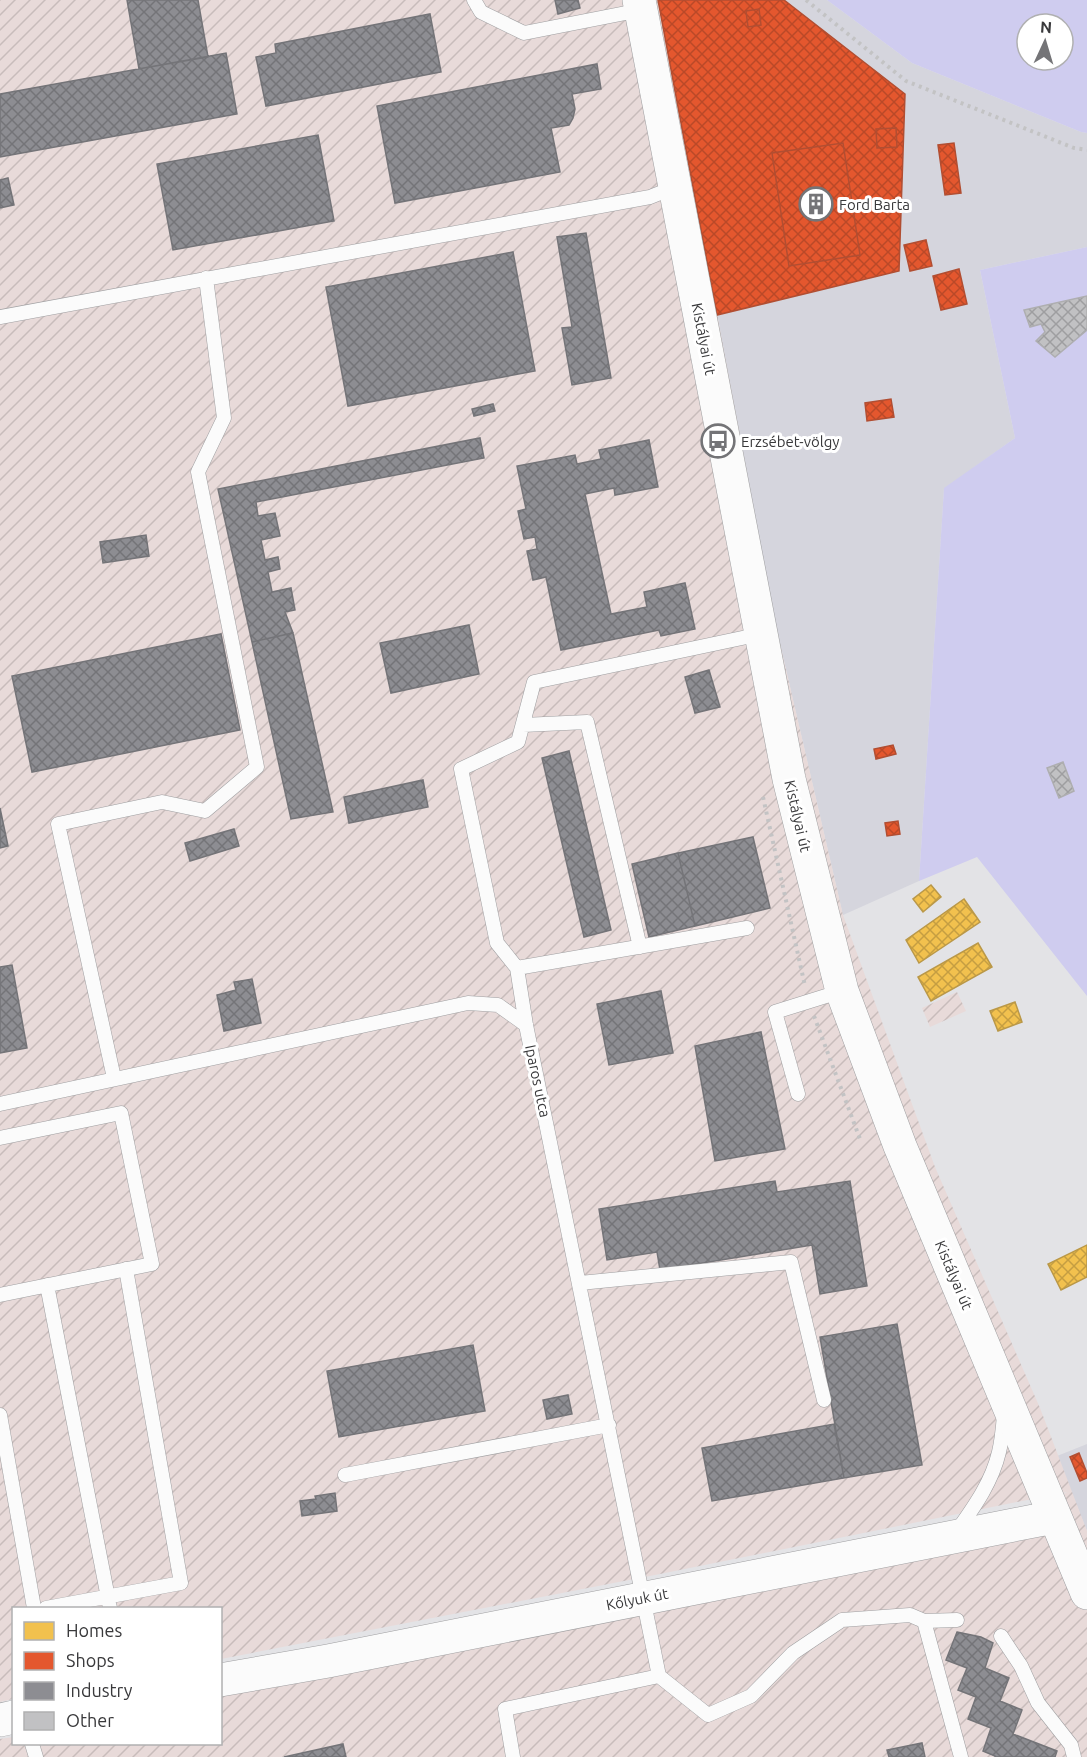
<svg xmlns="http://www.w3.org/2000/svg" width="1087" height="1757" font-family="Ubuntu,sans-serif">
<defs>
<pattern id="industrial-furrows" width="10" height="10" patternUnits="userSpaceOnUse" patternTransform="scale(1.5)"><rect width="10" height="10" fill="#e8dad9"/><path d="M-1 1l2-2M0 10L10 0M9 11l2-2" fill="none" stroke="#c8bcbb"/></pattern>
<pattern id="homes-cross-hatch" width="8" height="8" patternUnits="userSpaceOnUse" patternTransform="scale(1.5)"><rect width="8" height="8" fill="#f2c14e"/><path d="M0 0l8 8M0 8l8-8" fill="none" stroke="#c59e42"/></pattern>
<pattern id="shops-cross-hatch" width="8" height="8" patternUnits="userSpaceOnUse" patternTransform="scale(1.5)"><rect width="8" height="8" fill="#e4572e"/><path d="M0 0l8 8M0 8l8-8" fill="none" stroke="#ba4928"/></pattern>
<pattern id="industry-cross-hatch" width="8" height="8" patternUnits="userSpaceOnUse" patternTransform="scale(1.5)"><rect width="8" height="8" fill="#8d8d92"/><path d="M0 0l8 8M0 8l8-8" fill="none" stroke="#747478"/></pattern>
<pattern id="building-cross-hatch" width="8" height="8" patternUnits="userSpaceOnUse" patternTransform="scale(1.5)"><rect width="8" height="8" fill="#c1c1c3"/><path d="M0 0l8 8M0 8l8-8" fill="none" stroke="#9e9ea0"/></pattern>
</defs>
<rect width="100%" height="100%" fill="#e3e3e6"/>
<path fill="#d5d5dd" d="M658 0H827L912 63 1081 132 1087 133V247L980 270 1015 438 944 489 919 881 843 915 775 622Z
M1087 1444V1531L1057 1456Z"/>
<path fill="url(#industrial-furrows)" d="M0 0H658L775 622 843 915 935 1167 1040 1408 1087 1531V1757H0V1739L13 1737 14 1744H220L221 1696 957 1549 1067 1492 660 1574 221 1659 220 1608H14L13 1699 0 1702Z
M957 992 966 1011 930 1027 922 1008Z"/>
<path fill="#cfccef" fill-rule="evenodd" d="M827 0H1087V133L1081 132 912 63ZM1027 24H1063V60H1027Z
M1087 247V996L977 857 919 881 944 488 1015 438 980 270Z"/>
<path fill="url(#homes-cross-hatch)" stroke="#ba9848" stroke-width="1.5" d="M931 885 941 897 923 912 913 899Z
M964 899 980 922 919 963 906 940Z
M978 943 992 967 931 1001 918 977Z
M1015 1002 1022 1022 998 1031 990 1011Z
M1087 1245V1277L1061 1290 1048 1264Z"/>
<path fill="url(#shops-cross-hatch)" stroke="#b14e32" stroke-width="1.5" d="M658 0H784L905 94 899 271 717 315Z
M759 9 761 25 748 27 746 11Z
M896 128 897 147 877 148 876 129Z
M843 143 860 255 789 266 772 153Z
M954 143 961 193 945 195 938 145Z
M926 240 932 266 910 271 904 245Z
M959 269 967 304 941 310 933 276Z
M891 399 894 417 867 421 865 403Z
M893 745 896 754 876 759 874 749Z
M898 821 900 834 887 836 885 823Z
M1079 1453 1087 1473V1478L1080 1481 1070 1457Z"/>
<path fill="url(#industry-cross-hatch)" stroke="#747478" stroke-width="1.5" d="M127 0H198L208 57 139 69Z
M555 0H578L580 8 558 14Z
M430 14 441 72 266 106 256 57 276 53 275 44Z
M226 53 237 114 0 157V94Z
M597 64 601 89 572 94 575 109 573 118 569 125 551 128 560 172 395 203 377 106Z
M318 135 334 221 173 250 157 164Z
M8 178 14 205 0 208V180Z
M586 233 611 378 572 385 562 328 572 327 557 237Z
M513 252 535 371 348 406 326 287Z
M493 404 495 411 474 416 472 409Z
M480 438 484 458 256 502 258 516 275 513 280 536 261 540 265 560 278 557 280 569 268 572 272 592 291 588 295 610 285 612 293 633 252 642 218 489Z
M649 440 658 487 615 495 614 488 585 494 611 614 647 607 644 592 685 583 695 629 661 636 659 630 561 650 546 577 533 580 527 551 537 549 535 537 524 539 518 511 526 509 517 466 575 455 577 464 601 459 599 450Z
M146 535 149 556 103 563 100 542Z
M469 625 479 674 391 693 380 643Z
M293 633 333 812 291 819 252 642Z
M221 634 240 730 32 772 12 676Z
M709 670 720 707 695 713 685 677Z
M569 751 611 930 584 937 542 758Z
M423 780 428 807 349 823 344 797Z
M0 808 8 846 0 848Z
M234 829 239 846 190 861 185 843Z
M753 837 770 908 695 926 678 853Z
M678 853 695 926 649 937 632 864Z
M12 965 27 1048 0 1053V967Z
M252 979 261 1023 224 1031 217 995 236 990 234 982Z
M661 991 673 1053 609 1065 597 1004Z
M761 1032 785 1149 715 1161 695 1046Z
M775 1181 777 1192 850 1181 867 1286 820 1294 812 1245 660 1270 657 1252 607 1260 599 1209Z
M897 1324 922 1465 844 1478 820 1337Z
M473 1345 485 1411 339 1437 327 1371Z
M568 1395 572 1414 547 1419 543 1400Z
M834 1424 844 1478 712 1501 702 1448Z
M335 1493 337 1511 302 1516 300 1501 316 1499 315 1496Z
M957 1632 981 1637 993 1643 985 1668 1009 1678 1000 1701 1022 1710 1013 1734 1057 1751 1055 1757H995V1756L983 1751 991 1728 968 1719 976 1697 958 1690 967 1668 946 1660Z
M922 1743 925 1757H889L887 1750Z
M343 1744 346 1757H284Z"/>
<path fill="url(#building-cross-hatch)" stroke="#aeaeb0" stroke-width="1.5" d="M1087 296V330L1055 357 1036 341 1045 332 1041 324 1030 327 1024 310Z
M1063 762 1074 791 1059 798 1047 768Z"/>
<g fill="none" stroke-linecap="round" stroke-linejoin="round">
<g stroke="#9f9fa1" stroke-width="15">
<path id="lane" d="M474 0 481 12 524 33 641 10
M0 317 650 197 675 187
M761 634 534 682 518 742 461 769 497 943 517 968 526 1025 659 1676 708 1715 751 1696 793 1653 842 1620 910 1615 924 1621 961 1757
M523 725 587 722 640 947
M517 968 747 928
M114 1078 58 824 162 802 205 811 257 767 198 472 224 418 206 278
M798 1094 775 1012 842 991
M0 1104 468 1003 498 1005 526 1025
M0 1138 121 1113 152 1264 0 1295
M580 1283 791 1262 824 1400
M47 1285 110 1608
M0 1415 34 1608
M345 1475 609 1425
M957 1531C974 1507 992 1482 999 1452 1002 1440 1003 1427 1004 1415
M46 1608 181 1583 126 1269
M924 1621 957 1620
M1001 1636 1021 1666 1038 1703 1071 1745 1074 1757
M32 1744 36 1757
M513 1757 505 1709 659 1676"/>
</g>
<g stroke="#9f9fa1" stroke-width="34">
<path id="secondary" d="M639 0 789 779 842 991 900 1146 1087 1593
M220 1680 328 1661 1054 1517
M0 1720 14 1717"/>
</g>
<path stroke="#c3c3c4" stroke-width="4" stroke-dasharray="3 4.5" stroke-linecap="butt" d="M806 0 906 81 1074 148 1087 150
M763 797 805 986
M814 1016 860 1139"/>
<use href="#lane" stroke="#fbfbfb" stroke-width="14"/>
<use href="#secondary" stroke="#fbfbfb" stroke-width="33"/>
</g>
<defs>
<g id="building-ring" transform="scale(1.725)"><circle r="9.5" fill="#fff" stroke="#747477" stroke-width="1.5"/><path d="M-4-6H4V6H1V3H-1V6H-4ZM-2.5-4.3h1.7v1.8h-1.7ZM.8-4.3h1.7v1.8H.8ZM-2.5-1h1.7V.8h-1.7ZM.8-1h1.7V.8H.8Z" fill="#747477"/></g>
<g id="bus-ring" transform="scale(1.725)"><circle r="9.5" fill="#fff" stroke="#747477" stroke-width="1.5"/><path d="M-5-6H5V4H4V6H2V4H-2V6H-4V4H-5ZM-3.5-4V0h7V-4ZM-3.5 1.2v1.5H-2V1.2ZM2 1.2v1.5H3.5V1.2Z" fill="#747477"/></g>
</defs>
<g fill-rule="evenodd">
<use href="#building-ring" x="816" y="204"/>
<use href="#bus-ring" x="718" y="441"/>
</g>
<g text-anchor="middle" dominant-baseline="central" stroke-width="6" stroke-linejoin="round" paint-order="stroke">
<g font-size="15" fill="#39393b" stroke="#fff" text-anchor="start">
<text x="839" y="204">Ford Barta</text>
<text x="741" y="441">Erzsébet-völgy</text>
</g>
<g font-size="15" fill="#39393b" stroke="#fff">
<text transform="translate(704 339) rotate(79)">Kistályai út</text>
<text transform="translate(798 816) rotate(77)">Kistályai út</text>
<text transform="translate(538 1081) rotate(78)">Iparos utca</text>
<text transform="translate(954 1275) rotate(67)">Kistályai út</text>
<text transform="translate(637 1599) rotate(-11)">Kőlyuk út</text>
</g>
</g>
<rect x="12" y="1607" width="210" height="138" fill="#ffffff" stroke="#b0b0b1" stroke-width="1.5"/>
<rect x="24" y="1622" width="30" height="18" fill="#f2c14e" stroke="#b0b0b1" stroke-width="1.5"/>
<text x="66" y="1637" font-size="18" fill="#39393b">Homes</text>
<rect x="24" y="1652" width="30" height="18" fill="#e4572e" stroke="#b0b0b1" stroke-width="1.5"/>
<text x="66" y="1667" font-size="18" fill="#39393b">Shops</text>
<rect x="24" y="1682" width="30" height="18" fill="#8d8d92" stroke="#b0b0b1" stroke-width="1.5"/>
<text x="66" y="1697" font-size="18" fill="#39393b">Industry</text>
<rect x="24" y="1712" width="30" height="18" fill="#c1c1c3" stroke="#b0b0b1" stroke-width="1.5"/>
<text x="66" y="1727" font-size="18" fill="#39393b">Other</text>
<g transform="translate(1045 42) rotate(4)"><circle r="28" fill="#ffffff" stroke="#b0b0b1" stroke-width="1.5"/>
<path d="M0-4.5L10 22L0 15L-10 22Z" fill="#747477"/>
<text y="-9" font-size="16" font-weight="bold" text-anchor="middle" fill="#39393b">N</text>
</g>
</svg>
